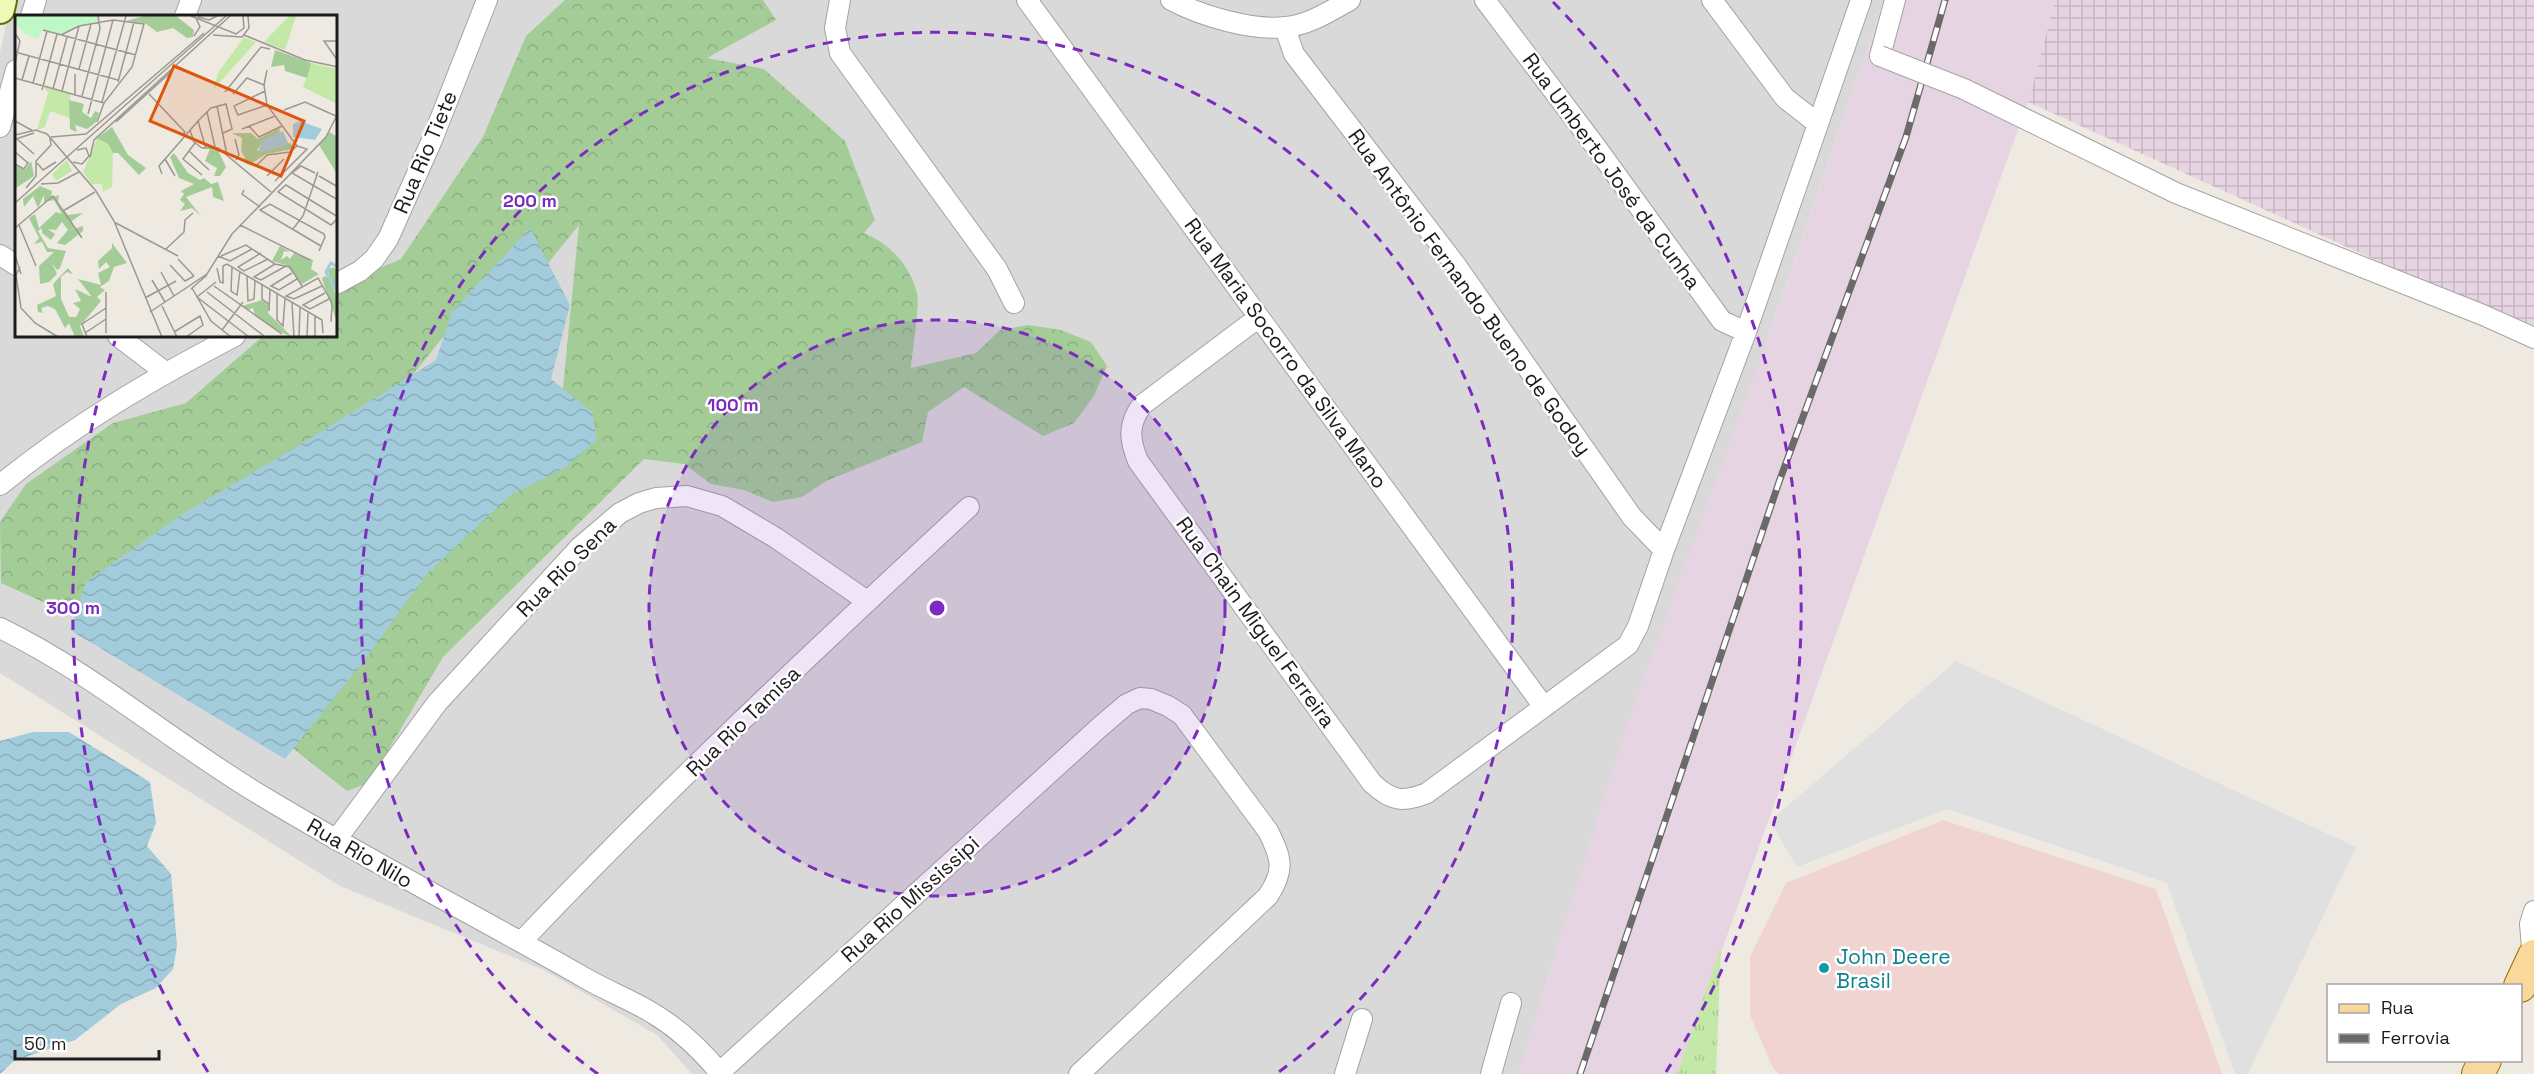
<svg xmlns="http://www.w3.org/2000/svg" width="2534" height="1074" font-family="'Space Grotesk',sans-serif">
<defs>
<pattern id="industrial-grid" width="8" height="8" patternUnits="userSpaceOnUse" patternTransform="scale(1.5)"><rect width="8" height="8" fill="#e7d4e2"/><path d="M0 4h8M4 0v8" fill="none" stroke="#c6b5c1"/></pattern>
<pattern id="grass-tufts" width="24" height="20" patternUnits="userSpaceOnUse" patternTransform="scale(1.5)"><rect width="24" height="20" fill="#c3e8a8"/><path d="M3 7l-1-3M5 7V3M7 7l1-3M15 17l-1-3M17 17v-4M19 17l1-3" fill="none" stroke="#a7c690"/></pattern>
<pattern id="forest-crowns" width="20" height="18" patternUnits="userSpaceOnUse" patternTransform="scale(1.5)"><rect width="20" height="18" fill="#a3cc97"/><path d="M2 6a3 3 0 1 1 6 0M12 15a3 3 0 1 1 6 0" fill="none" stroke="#8caf82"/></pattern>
<pattern id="water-waves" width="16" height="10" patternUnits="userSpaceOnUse" patternTransform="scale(1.5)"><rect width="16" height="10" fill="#a2cbdb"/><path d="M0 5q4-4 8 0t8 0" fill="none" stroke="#8baebb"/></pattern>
</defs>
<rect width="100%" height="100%" fill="#eeeae2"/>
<path fill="#dad9d9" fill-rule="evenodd" d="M12 0H1884L1549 974 1520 1074H692L657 1035 544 970 340 886 0 673V52ZM16 16H336V336H16Z"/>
<path fill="#efd4d1" d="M1943 820 2156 889 2222 1074H1779L1773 1068 1750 1015V957L1786 883Z"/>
<path fill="url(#industrial-grid)" d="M2055 0H2534V332L2028 102Z"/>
<path fill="#e7d4e2" d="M1884 0H2055L2028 102 1677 1074H1518L1627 724 1774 321Z"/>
<path fill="url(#grass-tufts)" d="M1721 947 1716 1074H1677Z"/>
<path fill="url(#forest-crowns)" d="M565 0H763L776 20 707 58 764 69 845 141 875 220 864 233C891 245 909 264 917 293 920 308 912 351 911 368L976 353 1000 330 1028 325 1061 330 1091 342 1107 366 1094 396 1074 423 1043 436 964 387 928 412 922 442 826 481 802 497 773 502 744 490 711 484 684 464 644 459 443 657 369 783 347 791 290 746 308 649 560 418 579 225 540 273 481 290 406 383 177 520 74 616 1 583 0 522 26 484 113 423 186 403 263 336H336V287L401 259 483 137 526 36Z"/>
<path fill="#e0e0e0" d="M1956 661 2356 847 2248 1074H2235L2167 883 1947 809 1797 867 1770 821Z"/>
<path fill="url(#water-waves)" d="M530 228 570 305 551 379 593 413 596 440 566 467 509 496 426 575 365 659 285 759 70 630 86 582 181 515 298 446 436 360 452 312Z
M33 732H69L150 782 156 823 147 846 171 874 177 946 173 969 156 988 121 1004 75 1040 14 1061 0 1074V741Z"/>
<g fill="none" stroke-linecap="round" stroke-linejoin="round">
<g stroke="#a3a3a3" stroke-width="22">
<path id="street" d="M840 0 835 28 840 53 997 269 1014 303
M1027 0 1544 707
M1171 0C1201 16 1252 31 1286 27 1309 25 1330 11 1350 0
M1485 0 1596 147 1722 321 1746 332
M1712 0 1785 98 1817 123
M31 16 36 0
M185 16 191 0
M1285 28 1294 54 1455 264 1632 517 1664 550
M1880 56 1895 0
M1964 89 2176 193 2483 315 2534 338
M0 127 16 70
M0 255 16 265
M336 284 360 271 374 259 388 239 432 140 487 0
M1259 317 1142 405C1128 424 1129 439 1138 461L1372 783C1391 801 1403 803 1427 793L1628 645 1638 626 1664 550 1746 332 1861 0
M118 336 165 372
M0 485C72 426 152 379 235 336
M0 628C93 673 173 743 262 796 368 860 478 917 585 978 607 991 632 1000 654 1014 679 1029 702 1051 721 1074
M336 840 437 703 580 547 620 513 639 503 656 498 687 496 722 506 776 538 867 601
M522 941C665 790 817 648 969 507
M2533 959 2530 924 2534 911
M720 1072 1101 726 1127 704 1140 698 1151 699 1168 706 1182 715 1268 831C1282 859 1285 870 1268 896L1079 1074
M1345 1074 1362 1019
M1491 1074 1511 1003"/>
</g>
<g stroke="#5e7006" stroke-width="32">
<path id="secondary" d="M0 9 2 0"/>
</g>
<g stroke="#926c02" stroke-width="34">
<path id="primary" d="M2520 986 2534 956
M2478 1074 2485 1060"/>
</g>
<use href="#street" stroke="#fff" stroke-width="20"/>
<use href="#secondary" stroke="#f0f8b5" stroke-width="28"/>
<use href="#primary" stroke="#fad79a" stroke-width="32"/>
<g stroke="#6a6a6a" stroke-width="7">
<path id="rail" d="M1580 1074 1779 482 1906 137 1945 0"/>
</g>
<use href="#rail" stroke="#fff" stroke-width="4.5" stroke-dasharray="14" stroke-linecap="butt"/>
<g stroke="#a3a3a3" stroke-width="22" stroke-linecap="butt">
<path id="street-bridge" d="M1880 56 1964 89"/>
</g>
<use href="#street-bridge" stroke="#fff" stroke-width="20"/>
</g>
<circle cx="937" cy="608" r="288" fill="#7b2cbf" fill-opacity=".12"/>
<g fill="none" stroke="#7b2cbf" stroke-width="3" stroke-dasharray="10 8">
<circle cx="937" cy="608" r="288"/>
<path d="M598 1074A576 576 0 1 1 1276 1074"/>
<path d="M208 1072A864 864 0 0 1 115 341M1553 2A864 864 0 0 1 1666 1072"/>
</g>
<circle fill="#0f9aa8" stroke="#fff" stroke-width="2" cx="1824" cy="968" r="6"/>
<g text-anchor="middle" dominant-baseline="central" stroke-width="5" stroke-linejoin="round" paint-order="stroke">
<g font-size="21" fill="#1c1c1c" stroke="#fff">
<text transform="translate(425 152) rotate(-67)">Rua Rio Tiete</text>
<text transform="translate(1612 171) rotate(54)">Rua Umberto José da Cunha</text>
<text transform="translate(1470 292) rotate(54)">Rua Antônio Fernando Bueno de Godoy</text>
<text transform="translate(1286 353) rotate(54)">Rua Maria Socorro da Silva Mano</text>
<text transform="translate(566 567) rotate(-45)">Rua Rio Sena</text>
<text transform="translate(1256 622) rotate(54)">Rua Chain Miguel Ferreira</text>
<text transform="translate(743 721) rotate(-44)">Rua Rio Tamisa</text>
<text transform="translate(360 853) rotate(30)">Rua Rio Nilo</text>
<text transform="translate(910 899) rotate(-42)">Rua Rio Mississipi</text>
</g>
<g font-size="21" fill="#0d838f" stroke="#fff" text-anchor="start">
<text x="1836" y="956">John Deere<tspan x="1836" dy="24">Brasil</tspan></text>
</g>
</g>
<g transform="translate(15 15)">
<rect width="322" height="322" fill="#eeeae2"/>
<path d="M274 1H281L270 35 249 27ZM229 22 241 27 198 75 203 58ZM296 48 322 54V89L288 72ZM29 72 55 79V103L35 96 30 112 22 115 33 78ZM82 123 93 129 98 138 97 172 88 177 87 169H77L68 157ZM52 145 57 156 41 166 37 159Z" fill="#c3e8a8"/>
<path d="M129 1H161L179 15 178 22 172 23 158 13 142 17 130 8 111 6ZM260 35 296 48 292 63 270 56 269 50 256 52ZM54 85 69 89 67 97 76 103 80 96 84 98 81 107 72 114 60 110 62 117 55 114ZM97 112 113 140 131 153 124 160 103 138H98L93 129 82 123ZM265 113 264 121 246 128 242 136 276 128 278 134 251 139 234 150 227 146 230 143 226 136 227 123 217 118H236L243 124ZM315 117 322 122V159L304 130ZM195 134 203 135 211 152 205 161H199L202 153 190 146ZM159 138 173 158 185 165 189 163 196 169 203 167 209 186 198 182 197 172 171 182 186 201 177 193 165 196 170 189 165 185 169 179 166 176 179 169 164 163 155 142ZM16 146 19 161 1 173 0 150 10 155ZM25 171 37 176 36 183 44 180 43 188 53 200 68 198 57 206 59 214 68 211V216L50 230 42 228 53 215 47 207 41 215 33 214 40 219 36 225 27 218V213L23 216 33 233 51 236 45 253 42 255 37 248 42 259 34 267 25 269 24 251 39 237H32L27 227 19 229 24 223 14 203 20 199 24 213 41 197 47 199 39 185 29 187V180L23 193 18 181 9 192 8 184ZM97 228 112 248 99 252 94 266 85 272 90 275 82 282 86 286 65 311 69 322H60L54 308 50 313 40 294 33 291 26 293 28 298 23 297 22 290 41 281 38 269 53 253 58 259 52 257 46 262V284L54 302H61L65 294 58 288 66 286 60 274 77 282 63 264 86 270 83 258 95 252 91 247 84 254 83 246 97 233ZM265 231 275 237 269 236 266 245 272 241 275 244 279 238 298 245 296 254 304 259 287 269 271 250 257 246ZM318 252 322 255V276L318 274 322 281 321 304 307 264 309 261 315 263 313 255ZM247 285 254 290 253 298 277 322 259 314 240 300 238 293 233 295 227 291Z" fill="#a3cc97"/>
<path d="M0 1H82L83 6 45 19 27 15 23 24 10 19 0 8Z" fill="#bef8c7"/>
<path d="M285 106 307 114 300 125 278 122V109ZM268 116 274 130 244 138 245 126Z" fill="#a2cbdb"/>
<path fill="none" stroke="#a2cbdb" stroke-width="3" d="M323 252 316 248 311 257 323 279"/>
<path fill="none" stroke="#9a9893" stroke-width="1.5" d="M176 1 221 19 229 13 228 1M183 2 194 5 202 1M28 15 121 40M0 18 5 26 0 48M46 20 64 11 98 5 129 9 117 52 89 88 82 107M198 20 227 22 234 13 233 1M229 20 290 45 323 52M179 21 185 12 181 3M323 26H309L323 46M0 37 103 65M64 54 76 9M252 55 249 70 252 90 282 131M0 63 89 88M7 65 14 41M103 67 119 7M18 68 32 16M38 74 52 22M27 75 42 19M47 76 64 11M250 76 219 91 223 100 252 90M210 77 246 32 255 34M134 79 170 117 168 120M218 79 232 63 249 70M60 80V59M67 81 85 14 83 1M87 87 111 1M202 91 212 140M269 95 290 87 321 101M192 97 200 132M73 99 98 5M0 106 18 116M183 106 191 134M101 107 156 57M234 111 244 122 267 111M227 114 260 101M175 115 179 127 187 133H203L256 177M0 120 21 115 32 119 81 176 99 206 147 322M36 122 71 119 189 18M1 124 19 118M2 124 19 139M220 124 224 140 221 145M180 128 168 144 187 160M174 136 194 155M0 137 13 148 9 154 0 149M75 142 79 125 215 1M150 144 160 161M58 147 67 149 74 141 71 133 62 135M22 148 28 155 41 147M241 151 252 140 275 137 282 131M300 158 286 151 277 158 323 185M147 159 144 151 183 106 196 93 211 89 217 114 208 118M252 161 269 144M304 161 323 172M260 166 292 134 282 131M26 169 43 168 64 157M11 173 21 161V146L36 130 35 123M229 175 227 179 245 192M0 188 211 1M48 196 80 177M323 202 271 170 263 177 316 210 323 203M99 207 163 241M4 210 21 251M225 210 295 245M0 213 38 181 67 223M278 214 288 201 303 157 301 161M151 234 169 217 170 205 178 198M304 236 310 222 309 219 255 189 245 195 306 231M246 238 223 252 229 256 253 244M0 240 6 259M203 241 215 246 237 234M206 241 231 230 260 249 275 252 287 271M163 244 179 261M260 249 239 262 246 265 271 251M155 250 170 266 179 261M5 252 1 260 6 293 20 308 43 322M217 252 216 276 222 280 225 256M202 253 205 267 208 268V251L212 249 307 305 308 318M146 257 159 281M277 258 256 271 264 275 282 264M232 261 233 286 239 284 240 266M137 265 150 287M201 267 182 282 234 322M247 270V284L254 289M199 271 267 319M307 271 279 284 271 281 303 263 316 286 317 290 316 307M177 273 196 306 216 322M176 274 192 260M91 277V318M192 277 249 321M310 278 288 290 295 294 314 284M262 279V305L268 311 270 284M130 283 161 266M277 288 279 322M147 291 162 322M254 296 255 275M135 297 192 259 217 219 311 122 323 98M207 315 228 287M159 317 185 301 188 310 171 322M70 318 91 304M72 322 67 309 91 293M284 322 285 292M292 322 293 298M300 322V301"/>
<path fill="#de560d" fill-opacity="0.15" stroke="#de560d" stroke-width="3" d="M159 51 289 106 266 161 135 106Z"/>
<rect width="322" height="322" fill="none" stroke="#1c1c1c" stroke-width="3"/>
</g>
<circle cx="937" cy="608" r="9" fill="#7b2cbf" stroke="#fff" stroke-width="3"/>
<g font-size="18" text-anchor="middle" font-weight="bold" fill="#7b2cbf" stroke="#fff" stroke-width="5" stroke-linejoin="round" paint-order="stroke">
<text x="530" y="207">200 m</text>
<text x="733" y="411">100 m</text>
<text x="73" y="614">300 m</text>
</g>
<rect x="2327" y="984" width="195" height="78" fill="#ffffff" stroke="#a4a4a4" stroke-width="1.5"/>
<rect x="2339" y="1004" width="30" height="9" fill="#fad79a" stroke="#a4a4a4" stroke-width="1.5"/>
<text x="2381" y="1014" font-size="18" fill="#1c1c1c">Rua</text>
<rect x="2339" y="1034" width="30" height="9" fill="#6a6a6a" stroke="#a4a4a4" stroke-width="1.5"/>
<text x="2381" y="1044" font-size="18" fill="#1c1c1c">Ferrovia</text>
<path d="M15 1050v9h144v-9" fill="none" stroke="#1c1c1c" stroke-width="3"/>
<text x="24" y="1050" font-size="18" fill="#1c1c1c" stroke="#ffffff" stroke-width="4.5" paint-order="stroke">50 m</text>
</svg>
